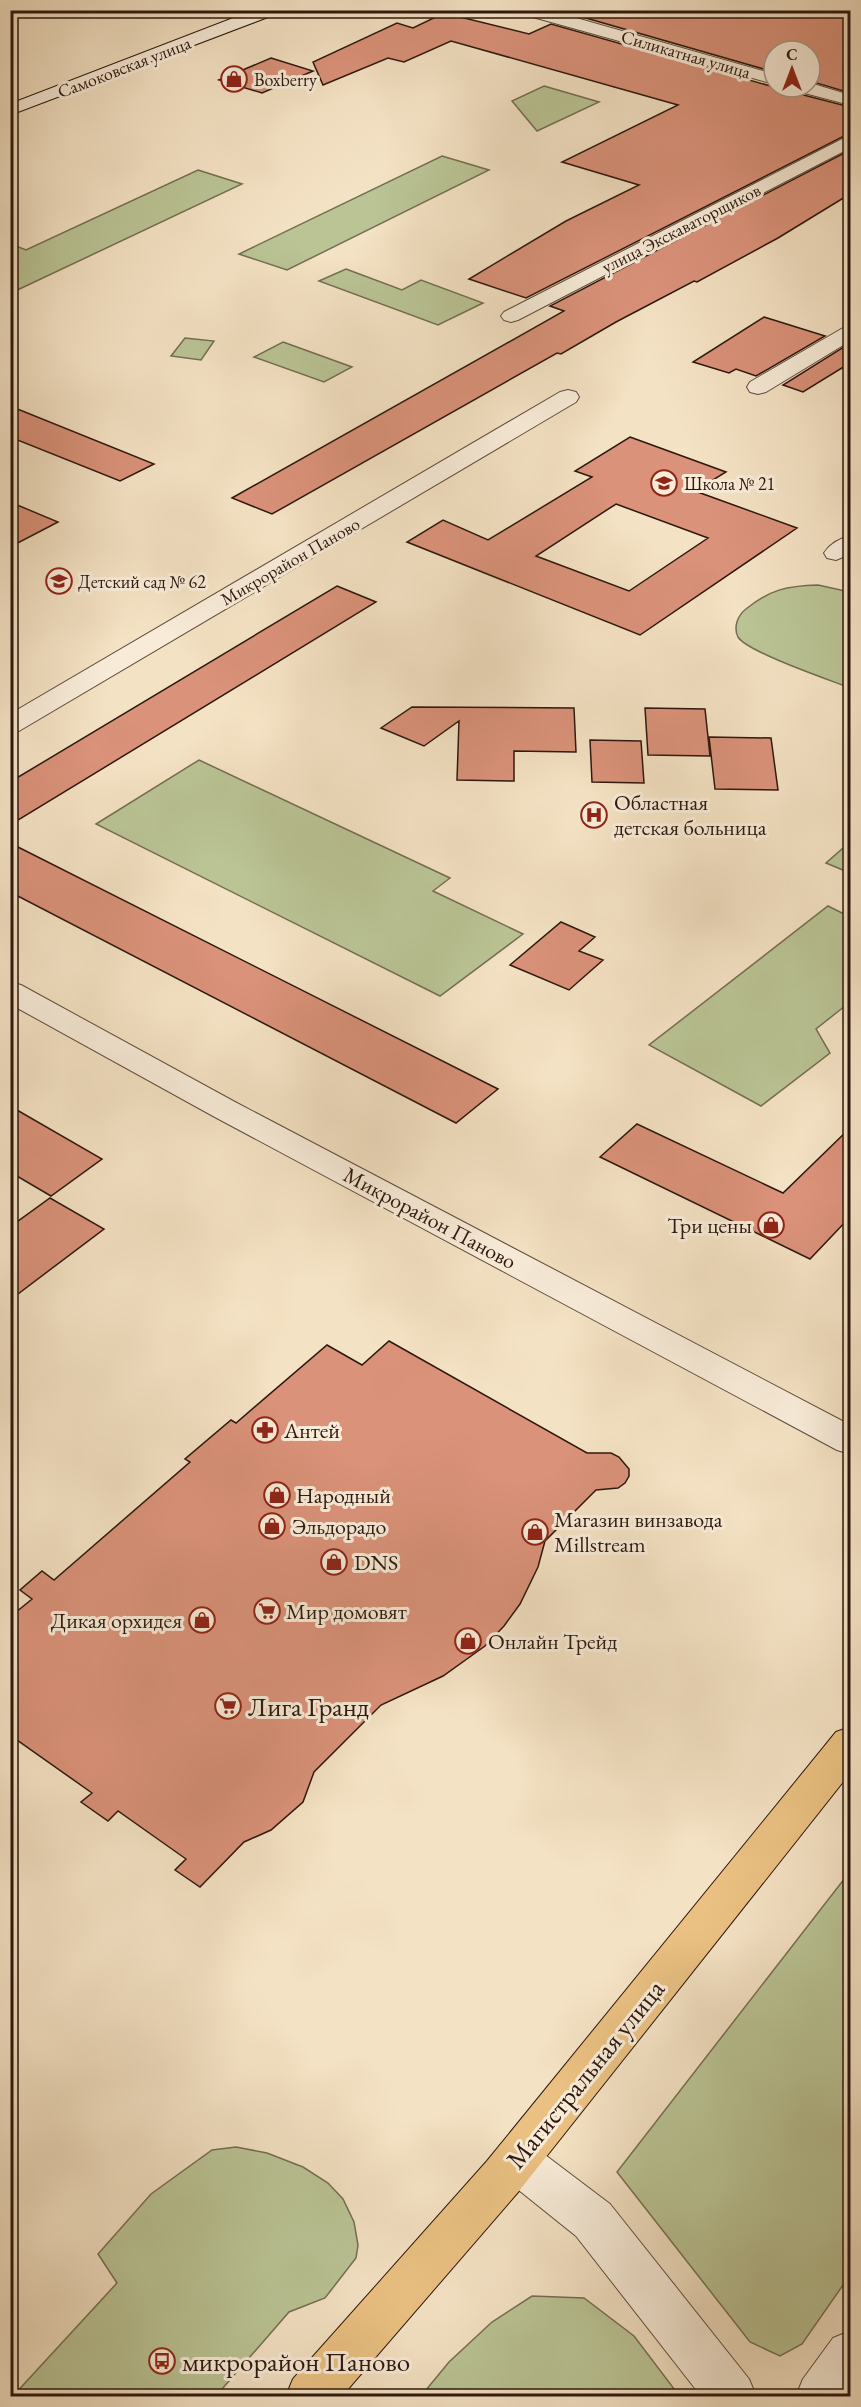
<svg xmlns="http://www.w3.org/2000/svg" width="861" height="2407" font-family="'EB Garamond',serif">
<rect width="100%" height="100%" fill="#f4e2c4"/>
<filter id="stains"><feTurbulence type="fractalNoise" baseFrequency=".00333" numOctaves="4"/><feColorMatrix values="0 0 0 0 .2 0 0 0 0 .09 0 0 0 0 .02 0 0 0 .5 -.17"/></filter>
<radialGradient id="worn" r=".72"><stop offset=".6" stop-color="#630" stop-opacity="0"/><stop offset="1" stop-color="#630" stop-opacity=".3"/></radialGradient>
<path fill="#bac495" stroke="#746e52" stroke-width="1.5" d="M544 86 599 102 537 131 512 101Z
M442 156 489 170 287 270 239 254Z
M198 170 242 184 11 293V244L26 250Z
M346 269 402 290 421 280 483 303 438 325 319 281Z
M185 338 214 341 201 360 171 356Z
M283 342 352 367 324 382 254 357Z
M818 585 850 592V688C830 680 747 652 738 637 733 627 738 615 746 609 771 589 787 586 818 585Z
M199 760 450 878 433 891 523 934 440 996 96 824Z
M850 842V873L826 863Z
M828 906 850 917V1002L816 1029 830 1053 761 1106 649 1045Z
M850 1873V2275L802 2344 780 2356 750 2342 617 2172 848 1874Z
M236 2147 267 2153 303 2167 328 2183 343 2199 354 2222 358 2245 356 2258 325 2298 289 2312 216 2396H13L117 2283 98 2254 151 2194 212 2150Z
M532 2296 584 2298 634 2336 675 2390 677 2396H421L449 2362 492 2322Z"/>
<path fill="#da927a" stroke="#2d170e" stroke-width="1.5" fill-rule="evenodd" d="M581 10H850V93L810 81V51H774V72L572 14Z
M444 13 529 34 551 24 774 87H792L796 93 850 107V133L526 298 469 279 566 221 639 185 562 162 678 105 451 41 404 62 388 58 323 85 313 62 397 23 413 28Z
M271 58 313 71 262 93 219 80Z
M850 150V194L778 238 697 282 694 281 616 322 561 354 557 353 272 514 232 498 564 311 550 306Z
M764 317 825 336 756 376 736 369 729 373 693 362Z
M850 343V363L803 392 783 385Z
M10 406 154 464 120 481 10 437Z
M630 437 726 472 695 491 797 528 640 635 407 542 443 520 488 540 592 477 575 471ZM616 504 708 538 629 591 536 556Z
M10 502 58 522 10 547Z
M337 586 376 602 10 825V782Z
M412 707 574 708 576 752 514 751V781L457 780 459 721 424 746 381 728Z
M645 708 705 709 710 756 648 755Z
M709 737 771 738 778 790 715 789Z
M590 740 641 741 644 783 592 782Z
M10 843 498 1089 456 1123 10 892Z
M561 922 595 937 579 951 603 960 569 990 510 965Z
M10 1106 102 1159 51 1196 10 1172Z
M637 1124 783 1193 850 1128V1217L810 1259 600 1157Z
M50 1198 104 1229 10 1300V1227Z
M389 1341 587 1453H611L619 1457 629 1469V1476L625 1483 618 1488 596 1490 545 1541 538 1567 520 1604 504 1626 485 1646 443 1676 381 1705 314 1772 303 1802 271 1830 244 1842 200 1887 175 1870 186 1859 118 1811 108 1821 81 1802 92 1793 10 1735V1617L32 1599 20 1590 42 1571 54 1580 190 1462 185 1459 231 1420 236 1423 327 1345 362 1365Z"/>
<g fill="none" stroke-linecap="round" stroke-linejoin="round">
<g stroke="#5f4a3c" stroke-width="2">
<path id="street" d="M520 10H548L774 74V84L522 14Z
M810 83 850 95V105L797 91 794 87H810Z
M850 135V148L518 320 511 322 504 320 501 316 504 312Z
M850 326V341L766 392 758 394 750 392 747 387 750 382 843 328Z
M568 390 576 392 579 397 576 402 19 731 10 733V714L560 392Z
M850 536V554L836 560 827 558 824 553C830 544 840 538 850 536Z
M10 982 21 985 235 1102 850 1425V1454L837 1450 213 1116 10 1004Z
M516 2138 532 2145 610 2204 749 2379 756 2396H701L576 2236 500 2175 493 2160 500 2145Z
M850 2331V2396H796L803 2379 833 2338Z"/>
</g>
<g stroke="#2d170e" stroke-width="2">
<path id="secondary" d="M254 10H278L276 14 10 115V104Z"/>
</g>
<g stroke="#2d170e" stroke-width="2">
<path id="highway" d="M850 1727V1773L519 2191 342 2396H286L293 2379 487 2161 836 1732Z"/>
</g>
<use href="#street" fill="#f8ecd9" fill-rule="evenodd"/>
<use href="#secondary" fill="#f8ecd9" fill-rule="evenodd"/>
<use href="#highway" fill="#eac182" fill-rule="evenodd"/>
</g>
<defs>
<g id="shop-ring" transform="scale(1.35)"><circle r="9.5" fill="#f8ecd9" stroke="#8f2418" stroke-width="1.5"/><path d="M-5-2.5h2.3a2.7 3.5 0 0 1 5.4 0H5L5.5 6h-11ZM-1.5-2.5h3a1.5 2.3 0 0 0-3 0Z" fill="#8f2418"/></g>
<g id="school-ring" transform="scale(1.35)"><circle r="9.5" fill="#f8ecd9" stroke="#8f2418" stroke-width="1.5"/><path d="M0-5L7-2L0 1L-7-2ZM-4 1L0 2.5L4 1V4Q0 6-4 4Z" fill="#8f2418"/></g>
<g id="hospital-ring" transform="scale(1.35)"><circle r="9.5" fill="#f8ecd9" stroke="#8f2418" stroke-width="1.5"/><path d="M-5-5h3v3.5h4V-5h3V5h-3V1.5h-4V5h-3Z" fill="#8f2418"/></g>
<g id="pharmacy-ring" transform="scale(1.35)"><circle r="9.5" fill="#f8ecd9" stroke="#8f2418" stroke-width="1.5"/><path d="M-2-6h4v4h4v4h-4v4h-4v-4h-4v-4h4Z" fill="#8f2418"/></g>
<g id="supermarket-ring" transform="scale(1.35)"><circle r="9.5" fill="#f8ecd9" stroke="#8f2418" stroke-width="1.5"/><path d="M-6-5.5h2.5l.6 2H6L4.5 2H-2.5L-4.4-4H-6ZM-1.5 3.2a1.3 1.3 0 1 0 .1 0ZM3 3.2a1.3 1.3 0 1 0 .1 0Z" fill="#8f2418"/></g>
<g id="bus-ring" transform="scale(1.35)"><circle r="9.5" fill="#f8ecd9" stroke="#8f2418" stroke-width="1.5"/><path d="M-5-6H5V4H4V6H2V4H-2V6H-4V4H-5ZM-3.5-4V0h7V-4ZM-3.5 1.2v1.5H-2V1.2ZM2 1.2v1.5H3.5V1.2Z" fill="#8f2418"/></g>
</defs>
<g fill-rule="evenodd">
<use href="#shop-ring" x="234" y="79"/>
<use href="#school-ring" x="664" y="483"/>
<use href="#school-ring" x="59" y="581"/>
<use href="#hospital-ring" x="594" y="815"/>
<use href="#shop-ring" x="771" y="1225"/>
<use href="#pharmacy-ring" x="265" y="1430"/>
<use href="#shop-ring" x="277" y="1495"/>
<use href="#shop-ring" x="272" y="1526"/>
<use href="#shop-ring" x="535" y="1532"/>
<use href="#shop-ring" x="334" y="1562"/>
<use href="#supermarket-ring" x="267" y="1611"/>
<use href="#shop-ring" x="202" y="1620"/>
<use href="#shop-ring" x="468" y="1641"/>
<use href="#supermarket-ring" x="228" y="1706"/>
<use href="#bus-ring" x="162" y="2361"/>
</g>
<g text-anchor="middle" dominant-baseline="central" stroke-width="6" stroke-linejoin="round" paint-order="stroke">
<g font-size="18" fill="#2d170e" stroke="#f8ecd9">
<text transform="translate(686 54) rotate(16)">Силикатная улица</text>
<text transform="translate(124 67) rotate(-21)">Самоковская улица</text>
<text transform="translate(681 228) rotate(-27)">улица Экскаваторщиков</text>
<text transform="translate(290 561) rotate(-30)">Микрорайон Паново</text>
</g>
<g font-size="18" fill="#2d170e" stroke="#f8ecd9" text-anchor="start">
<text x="254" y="79">Boxberry</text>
<text x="684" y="483">Школа № 21</text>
<text x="78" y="581">Детский сад № 62</text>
</g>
<g font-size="22" fill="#2d170e" stroke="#f8ecd9" text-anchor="start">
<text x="614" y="802">Областная<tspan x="614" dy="25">детская больница</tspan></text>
<text x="752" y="1225" text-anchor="end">Три цены</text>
<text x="284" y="1430">Антей</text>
<text x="296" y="1495">Народный</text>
<text x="554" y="1519">Магазин винзавода<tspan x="554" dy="25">Millstream</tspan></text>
<text x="292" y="1526">Эльдорадо</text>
<text x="354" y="1562">DNS</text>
<text x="286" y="1611">Мир домовят</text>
<text x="182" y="1620" text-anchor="end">Дикая орхидея</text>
<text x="488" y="1641">Онлайн Трейд</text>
</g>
<g font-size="22" fill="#2d170e" stroke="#f8ecd9">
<text transform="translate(430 1218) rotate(28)">Микрорайон Паново</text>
</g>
<g font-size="27" fill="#2d170e" stroke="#f8ecd9" text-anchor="start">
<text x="248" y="1706">Лига Гранд</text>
<text x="182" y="2361">микрорайон Паново</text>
</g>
<g font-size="27" fill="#2d170e" stroke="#f8ecd9">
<text transform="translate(585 2074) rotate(-51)">Магистральная улица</text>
</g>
</g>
<rect width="861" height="2407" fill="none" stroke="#f4e2c4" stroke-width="36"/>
<rect x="12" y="12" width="837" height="2383" fill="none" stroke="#2d170e" stroke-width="3"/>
<rect x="18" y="18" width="825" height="2371" fill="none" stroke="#2d170e" stroke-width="1.5"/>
<g transform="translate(792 69)"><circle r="28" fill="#f8ecd9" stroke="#a79788" stroke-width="1.5"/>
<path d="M0-4.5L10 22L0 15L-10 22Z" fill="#8f2418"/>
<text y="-9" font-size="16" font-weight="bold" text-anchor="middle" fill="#2d170e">С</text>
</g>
<rect width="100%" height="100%" filter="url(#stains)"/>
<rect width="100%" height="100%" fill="url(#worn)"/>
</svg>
